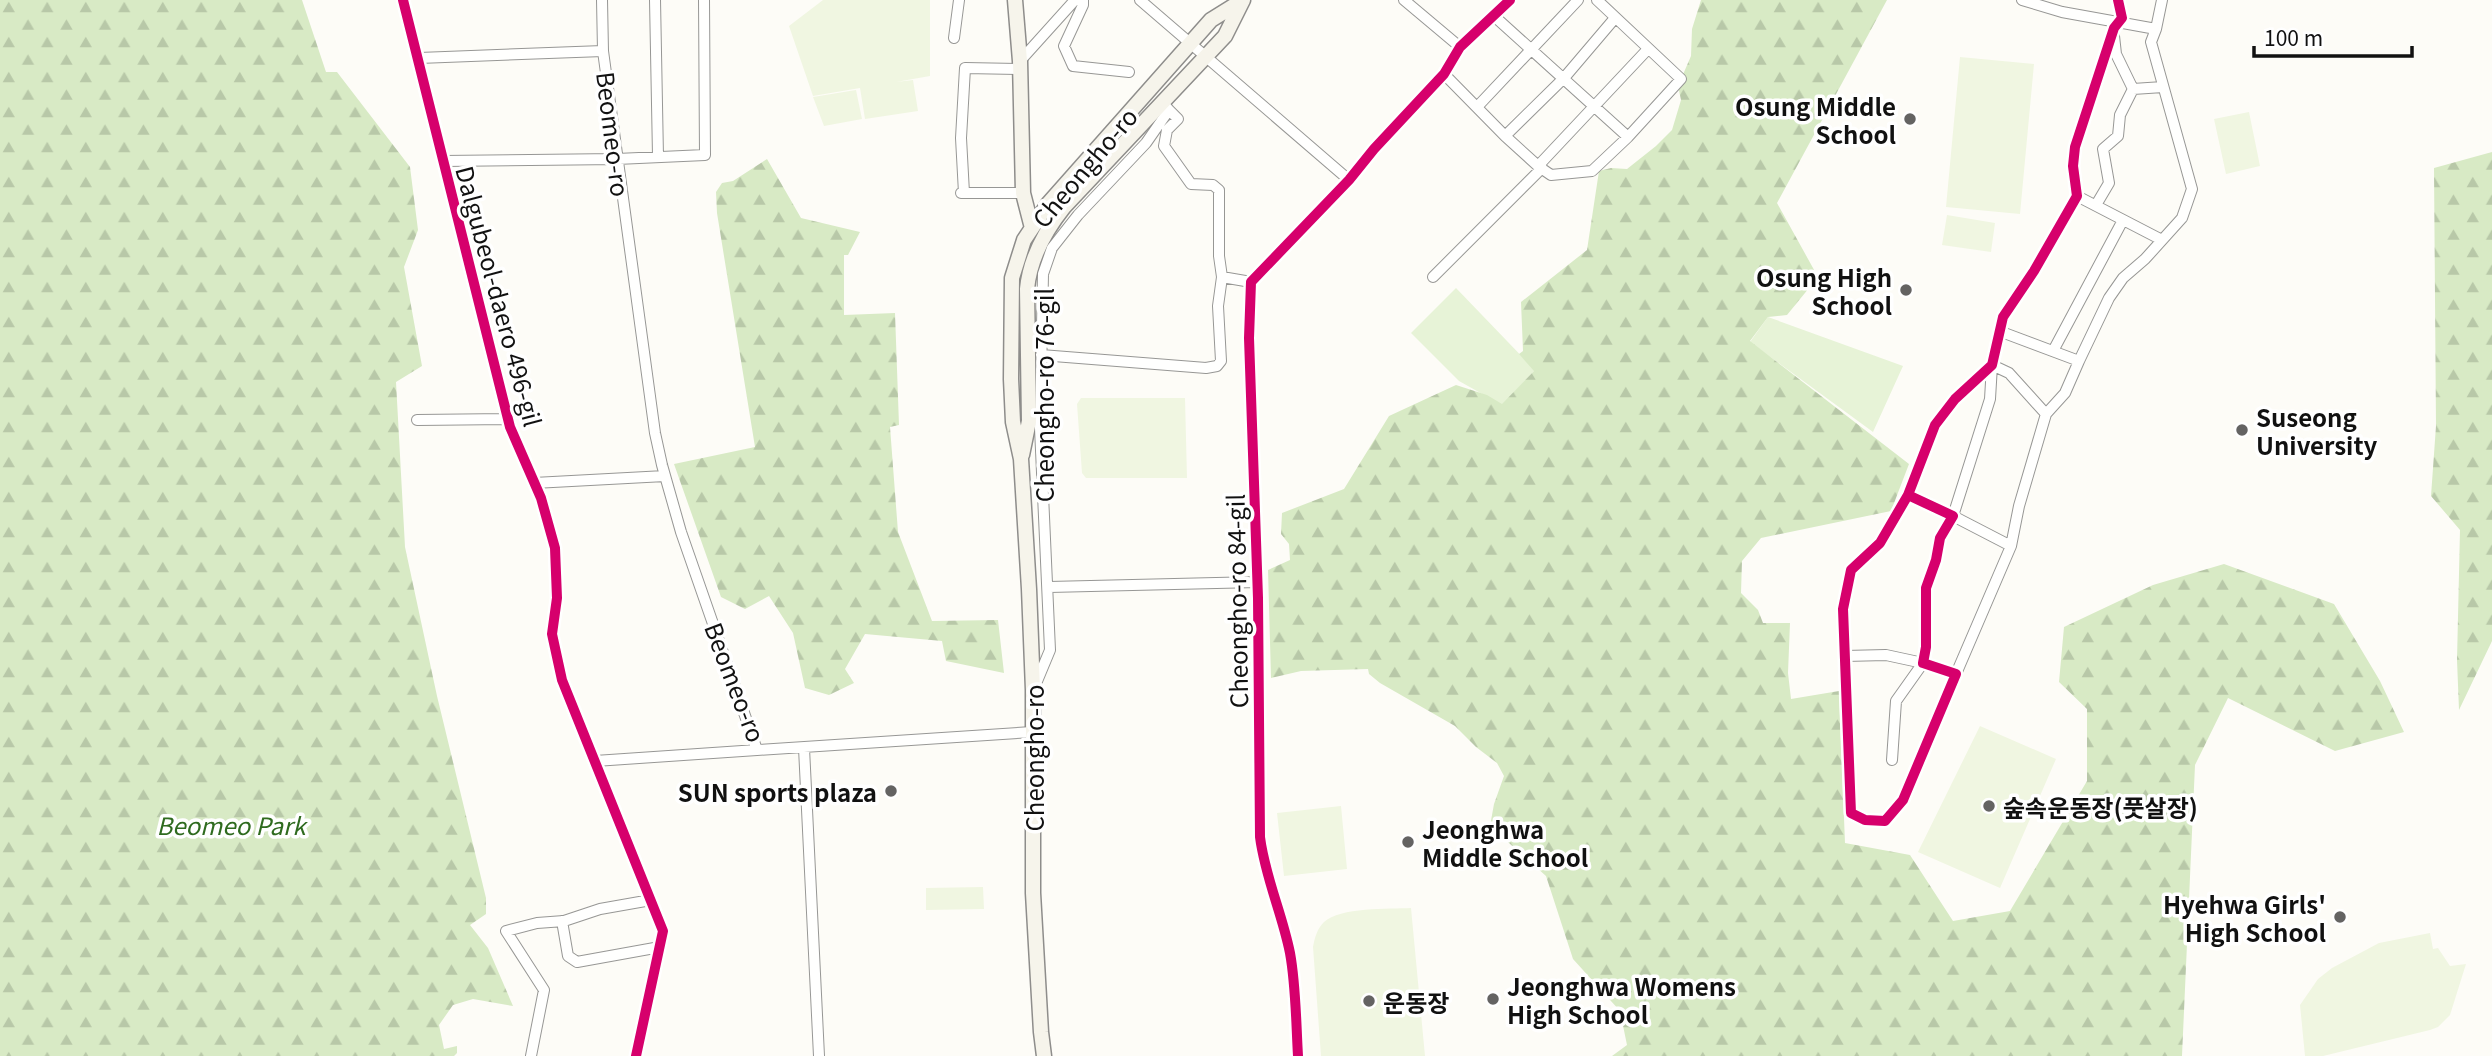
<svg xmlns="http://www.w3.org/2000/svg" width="2492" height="1056" font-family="Georgia,'Noto Sans KR',serif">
<defs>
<pattern id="forest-firs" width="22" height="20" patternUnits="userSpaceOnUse" patternTransform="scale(1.75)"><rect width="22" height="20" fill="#d8eac5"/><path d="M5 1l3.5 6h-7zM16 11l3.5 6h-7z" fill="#b8c8a8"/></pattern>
</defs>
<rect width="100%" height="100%" fill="#fdfcf7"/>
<path fill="#e7f3d7" d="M1456 288 1535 370 1502 405 1459 381 1411 333Z
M1768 317 1903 366 1873 432 1750 342Z"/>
<path fill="url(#forest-firs)" d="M0 0H302L326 72H337L410 167 418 230 404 267 422 366 396 382 405 547 437 696 486 898V914L470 925 488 948 513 1006 473 999 453 1005 439 1025 444 1049 457 1046V1053L454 1056H0Z
M1701 0H1887L1777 203 1818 277 1787 315 1768 317 1750 341 1909 464 1891 511 1761 538 1742 561 1741 593 1758 610 1763 623H1790L1788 673 1791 699 1839 691 1845 843 1910 855 1953 921 2010 911 2087 781V709L2059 682 2064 627 2153 585 2224 564 2334 604 2380 681 2404 732 2335 751 2228 698 2195 765 2182 1056H1612L1627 1045 1620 1011 1573 959 1546 876 1490 826 1494 804 1504 776 1497 763 1476 747 1455 726 1380 683 1369 674 1368 669 1301 671 1271 678 1268 570 1290 560 1289 544 1281 534 1282 513 1344 489 1389 416 1456 385 1487 395 1502 404 1534 371 1519 354 1523 351 1521 302 1587 250 1599 171 1611 168 1627 169 1656 146 1672 130 1681 100 1678 86 1691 56 1692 29Z
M2492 152V641L2459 710 2457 660 2460 530 2431 496 2436 426 2434 168Z
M767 159 801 218 860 232 848 255H844V315L895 313 899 425 890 427 898 532 932 621 998 620 1004 673 946 661 942 641 865 634 845 669 854 683 829 695 805 688 793 633 769 596 745 609 721 597 674 464 755 447 717 213 716 192 722 183 733 181Z"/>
<path fill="#f0f6e1" d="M823 0H930V76L896 82 913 80 918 111 865 119 860 88 813 96 789 26Z
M1960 57 2034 64 2020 214 1946 207Z
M856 90 862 119 824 126 813 97Z
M2249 112 2260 166 2226 174 2214 119Z
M1947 215 1995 223 1991 252 1942 245Z
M1081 398H1185L1187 478H1086L1082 473 1077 404Z
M1980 726 2056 759 2000 888 1918 852Z
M1341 806 1347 869 1284 876 1277 813Z
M983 887 984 909 926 910V888Z
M1411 908 1425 1056H1321L1313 947C1315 937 1317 929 1324 922 1340 907 1389 909 1411 908Z
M2430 933 2433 949 2438 948 2450 966 2466 964 2450 1015 2438 1027 2430 1030 2323 1056H2305L2300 1005 2318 979 2332 968 2379 943Z"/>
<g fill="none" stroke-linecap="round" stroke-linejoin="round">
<g stroke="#979795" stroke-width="12">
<path id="street" d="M403 0 510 427 541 498 555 548 557 598 552 634 562 680 663 931 636 1056
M602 0 603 51 655 433 662 465 681 532 757 750 1032 732
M655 0 658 156
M1083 0V5L1064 46 1073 66 1129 72
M1140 0 1349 180
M1404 0 1460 47
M2022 0 2062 12 2156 29 2162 0
M1494 16 1628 137
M954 38 959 0
M419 58 603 51
M1020 61 1075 0
M1444 74 1505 136 1538 166 1551 175 1592 171 1628 137 1681 79 1597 0
M2133 89 2163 87
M1477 107 1578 0
M1505 136 1564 78 1615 18
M443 161 617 159 705 155 704 0
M1538 166 1648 49
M961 193H1023
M964 193 961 138 965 68 1020 69
M2077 196 2162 240
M2096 205 2109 183 2103 149 2118 136 2120 115 2133 89 2116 54 2114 36
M1222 277 1251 282
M1433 277 1542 168
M1999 331 2079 361 2065 393 2046 414 2019 506 2011 546 1953 516 1990 399 1992 365 2009 373 2046 414
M2053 351 2123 220
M1041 355 1206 368 1217 366 1221 361 1218 306 1222 277 1219 256V190L1213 185 1191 184 1164 146 1167 130 1178 119 1169 110
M2079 361 2109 298 2123 278 2145 259 2182 218 2192 189 2151 42 2156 29
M417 420 507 419
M534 483 665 476
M1908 495 1953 516 1940 538 1936 560 1926 588V647L1923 663 1956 674 1903 800 1885 821 1865 820 1851 813 1843 609 1851 570 1880 543 1908 495 1935 425 1955 399 1992 365 2003 317 2034 271 2077 196 2073 166 2075 147 2114 28 2122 18 2118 0
M1049 587 1258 582
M1845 656 1886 655 1923 663 1896 701 1892 760
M1956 674 2011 546
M1035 686 1050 650 1040 428 1043 274 1052 248 1078 215 1146 143 1169 110 1162 102
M804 748 819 1056
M595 761 757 750
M562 921 568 956 577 962 660 947
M531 1056 544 990 506 931 537 923 564 921 600 909 651 900
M1298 1056C1296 1022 1296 986 1290 953 1282 913 1265 877 1260 837L1258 598 1249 338 1251 282 1349 180 1374 149 1444 74 1460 47 1510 0"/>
</g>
<g stroke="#8e8d8b" stroke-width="17">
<path id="secondary" d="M1015 0 1020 61 1023 193 1032 228
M1022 455 1029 421 1027 289C1030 258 1045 231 1064 207L1225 36 1243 0
M1044 1056 1041 1032 1033 893V690L1029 589 1021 459 1013 422 1011 379 1012 278 1024 240 1048 204 1211 20 1243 0"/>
</g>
<use href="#street" stroke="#fffffe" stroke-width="10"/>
<use href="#secondary" stroke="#f6f4eb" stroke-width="14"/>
<g stroke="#fff" stroke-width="15">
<path id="cycleway" d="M403 0 510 427 541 498 555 548 557 598 552 634 562 680 663 931 636 1056
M1908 495 1953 516 1940 538 1936 560 1926 588V647L1923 663 1956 674 1903 800 1885 821 1865 820 1851 813 1843 609 1851 570 1880 543 1908 495 1935 425 1955 399 1992 365 2003 317 2034 271 2077 196 2073 166 2075 147 2114 28 2122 18 2118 0
M1298 1056C1296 1022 1296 986 1290 953 1282 913 1265 877 1260 837L1258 598 1249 338 1251 282 1349 180 1374 149 1444 74 1460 47 1510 0"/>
</g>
<use href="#cycleway" stroke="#d6006c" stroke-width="10"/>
</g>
<g fill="#646362" stroke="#fff" stroke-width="2.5">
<circle cx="1910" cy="119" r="7"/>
<circle cx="1906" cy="290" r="7"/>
<circle cx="2242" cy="430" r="7"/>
<circle cx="891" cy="791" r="7"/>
<circle cx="1989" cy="806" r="7"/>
<circle cx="1408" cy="842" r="7"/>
<circle cx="2340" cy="917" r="7"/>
<circle cx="1493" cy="999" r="7"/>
<circle cx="1369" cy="1001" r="7"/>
</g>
<g text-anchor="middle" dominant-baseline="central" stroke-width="7" stroke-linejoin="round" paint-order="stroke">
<g font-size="24" font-weight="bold" fill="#111" stroke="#fff" text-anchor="start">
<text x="1896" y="105" text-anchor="end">Osung Middle<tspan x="1896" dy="28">School</tspan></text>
<text x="1892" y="276" text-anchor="end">Osung High<tspan x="1892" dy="28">School</tspan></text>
<text x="2256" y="416">Suseong<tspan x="2256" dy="28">University</tspan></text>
<text x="877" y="791" text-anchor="end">SUN sports plaza</text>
<text x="2003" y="806">숲속운동장(풋살장)</text>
<text x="1422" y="828">Jeonghwa<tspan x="1422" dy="28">Middle School</tspan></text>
<text x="2326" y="903" text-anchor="end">Hyehwa Girls'<tspan x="2326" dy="28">High School</tspan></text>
<text x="1507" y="985">Jeonghwa Womens<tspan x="1507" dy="28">High School</tspan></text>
<text x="1383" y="1001">운동장</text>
</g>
<g font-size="24" fill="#111" stroke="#fff">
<text transform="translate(614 134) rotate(83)">Beomeo-ro</text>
<text transform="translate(1084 167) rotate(-50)">Cheongho-ro</text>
<text transform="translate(500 296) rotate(75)">Dalgubeol-daero 496-gil</text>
<text transform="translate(1043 395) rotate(-90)">Cheongho-ro 76-gil</text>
<text transform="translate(1236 601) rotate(-91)">Cheongho-ro 84-gil</text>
<text transform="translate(736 682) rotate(69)">Beomeo-ro</text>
<text transform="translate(1033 758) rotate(-90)">Cheongho-ro</text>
</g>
<g font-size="24" font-style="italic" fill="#2f6b1f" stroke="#fff">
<text x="231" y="824">Beomeo Park</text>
</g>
</g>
<path d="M2254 46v10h158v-10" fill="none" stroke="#111111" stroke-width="3.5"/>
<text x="2264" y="46" font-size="21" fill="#111111" stroke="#ffffff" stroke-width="5" paint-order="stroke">100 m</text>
</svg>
